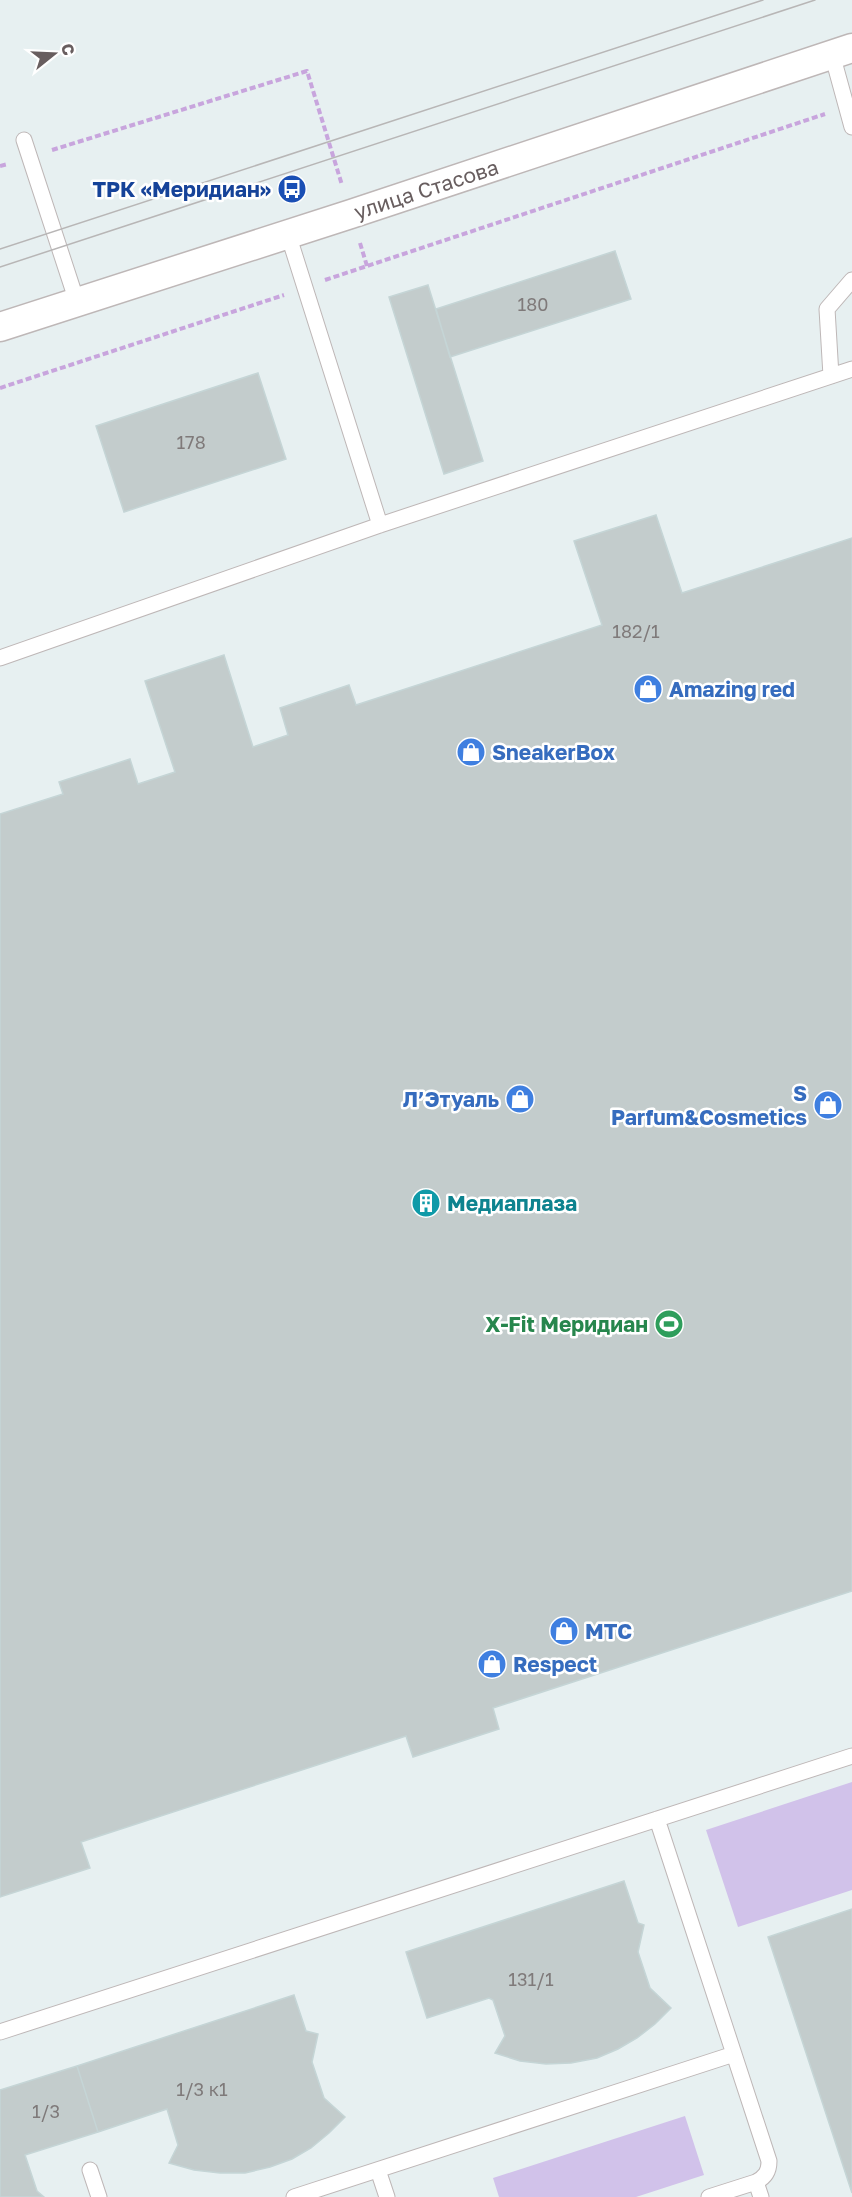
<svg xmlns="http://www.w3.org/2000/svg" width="852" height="2197" font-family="'Golos Text',sans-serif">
<rect width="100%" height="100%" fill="#e7f0f1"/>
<path fill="#d1c2ea" d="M852 1782V1890L738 1927 706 1830Z
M685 2116 704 2175 636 2197H499L493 2178Z"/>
<path fill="#c3cccc" stroke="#c5d5d6" stroke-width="1.5" d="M615 251 631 299 450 357 436 309Z
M428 285 483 461 444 474 389 297Z
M258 373 286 459 124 512 96 426Z
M656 515 682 593 852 538V1591L493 1708 499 1729 413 1757 406 1736 81 1842 90 1868 0 1897V814L63 794 59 782 130 759 138 784 175 772 145 681 224 655 253 747 288 735 280 708 349 685 356 705 602 625 574 541Z
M624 1881 638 1923 644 1925 638 1952 650 1988 671 2008 655 2024 637 2038 618 2049 597 2058 571 2063 546 2064 520 2061 495 2053 505 2036 493 2000 489 1998 427 2018 406 1952Z
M852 1909V2193L768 1937Z
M294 1995 306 2031 318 2034 312 2062 324 2098 345 2117 329 2133 311 2148 292 2159 270 2167 245 2173H220L194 2170 169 2163 178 2145 167 2109 98 2132 77 2066Z
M77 2066 98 2132 25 2155 37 2191 44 2197H0V2090Z"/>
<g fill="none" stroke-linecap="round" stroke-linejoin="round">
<g stroke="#beb7b7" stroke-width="17">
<path id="lane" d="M832 54 852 127
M24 140 77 302
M288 234 380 525
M831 376 827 309 852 280
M0 658 380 525 852 369
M657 1819 769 2161C769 2172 765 2177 756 2182L761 2197
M0 2032 852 1756
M90 2170 99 2197
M378 2170 387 2197
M294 2197 734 2054
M709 2197 756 2182"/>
</g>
<g stroke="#beb7b7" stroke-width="31">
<path id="street" d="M0 327 351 214 852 48"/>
</g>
<path stroke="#c8a5dd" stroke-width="4" stroke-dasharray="6 3" stroke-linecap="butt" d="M52 150 307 71 342 185
M0 166 8 164
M360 243 367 266
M325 280 825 114
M0 388 284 295"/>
<use href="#lane" stroke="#fff" stroke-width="15"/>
<use href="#street" stroke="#fff" stroke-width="28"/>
<path stroke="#b8b6b6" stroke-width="1.5" d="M0 249 763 0
M0 267 815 0"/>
</g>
<defs>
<g id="bus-disc" transform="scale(1.5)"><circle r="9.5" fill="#1a4fb4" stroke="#fff"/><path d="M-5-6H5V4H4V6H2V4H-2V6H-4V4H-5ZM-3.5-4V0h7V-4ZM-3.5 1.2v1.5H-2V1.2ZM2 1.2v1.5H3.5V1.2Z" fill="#fff"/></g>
<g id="shop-disc" transform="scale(1.5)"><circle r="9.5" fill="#3f7fe0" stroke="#fff"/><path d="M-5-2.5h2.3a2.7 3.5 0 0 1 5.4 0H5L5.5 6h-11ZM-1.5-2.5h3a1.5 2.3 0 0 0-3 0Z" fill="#fff"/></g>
<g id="building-disc" transform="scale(1.5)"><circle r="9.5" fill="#0f9aa8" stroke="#fff"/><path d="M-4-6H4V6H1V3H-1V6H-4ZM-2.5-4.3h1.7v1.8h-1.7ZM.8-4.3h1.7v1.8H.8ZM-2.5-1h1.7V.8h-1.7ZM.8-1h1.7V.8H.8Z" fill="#fff"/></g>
<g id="stadium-disc" transform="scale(1.5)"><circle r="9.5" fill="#2e9e5b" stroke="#fff"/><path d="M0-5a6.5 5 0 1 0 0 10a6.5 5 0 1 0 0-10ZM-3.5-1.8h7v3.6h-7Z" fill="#fff"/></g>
</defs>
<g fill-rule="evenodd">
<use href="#bus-disc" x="292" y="189"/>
<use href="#shop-disc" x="648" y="689"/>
<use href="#shop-disc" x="471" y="752"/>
<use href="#shop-disc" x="520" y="1099"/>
<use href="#shop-disc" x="828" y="1105"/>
<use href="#building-disc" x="426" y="1203"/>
<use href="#stadium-disc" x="669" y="1324"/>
<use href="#shop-disc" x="564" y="1631"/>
<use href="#shop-disc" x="492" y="1664"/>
</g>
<g text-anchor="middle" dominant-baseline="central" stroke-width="5" stroke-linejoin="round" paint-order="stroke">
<g font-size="18" fill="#7f7a7a">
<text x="533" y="304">180</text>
<text x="191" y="442">178</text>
<text x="636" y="631">182/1</text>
<text x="531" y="1979">131/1</text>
<text x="202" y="2089">1/3 к1</text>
<text x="46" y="2111">1/3</text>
</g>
<g font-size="21" font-weight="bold" fill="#164399" stroke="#fff" text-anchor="end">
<text x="271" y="189">ТРК «Меридиан»</text>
</g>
<g font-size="21" fill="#685e5f" stroke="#fff">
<text transform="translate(426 189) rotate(-18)">улица Стасова</text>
</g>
<g font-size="21" font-weight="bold" fill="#366cbe" stroke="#fff" text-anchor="start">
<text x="669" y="689">Amazing red</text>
<text x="492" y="752">SneakerBox</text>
<text x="807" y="1093" text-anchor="end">S<tspan x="807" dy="24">Parfum&amp;Cosmetics</tspan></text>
<text x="499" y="1099" text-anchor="end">Л’Этуаль</text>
<text x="585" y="1631">МТС</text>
<text x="513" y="1664">Respect</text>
</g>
<g font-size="21" font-weight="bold" fill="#0d838f" stroke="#fff" text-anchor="start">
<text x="447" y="1203">Медиаплаза</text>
</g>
<g font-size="21" font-weight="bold" fill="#27864d" stroke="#fff" text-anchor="end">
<text x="648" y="1324">X-Fit Меридиан</text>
</g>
</g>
<g transform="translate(54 54) rotate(72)" stroke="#ffffff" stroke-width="4.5" paint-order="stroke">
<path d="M0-4.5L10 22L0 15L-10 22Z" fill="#685e5f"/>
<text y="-9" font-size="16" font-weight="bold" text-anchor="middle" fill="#685e5f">С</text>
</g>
</svg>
